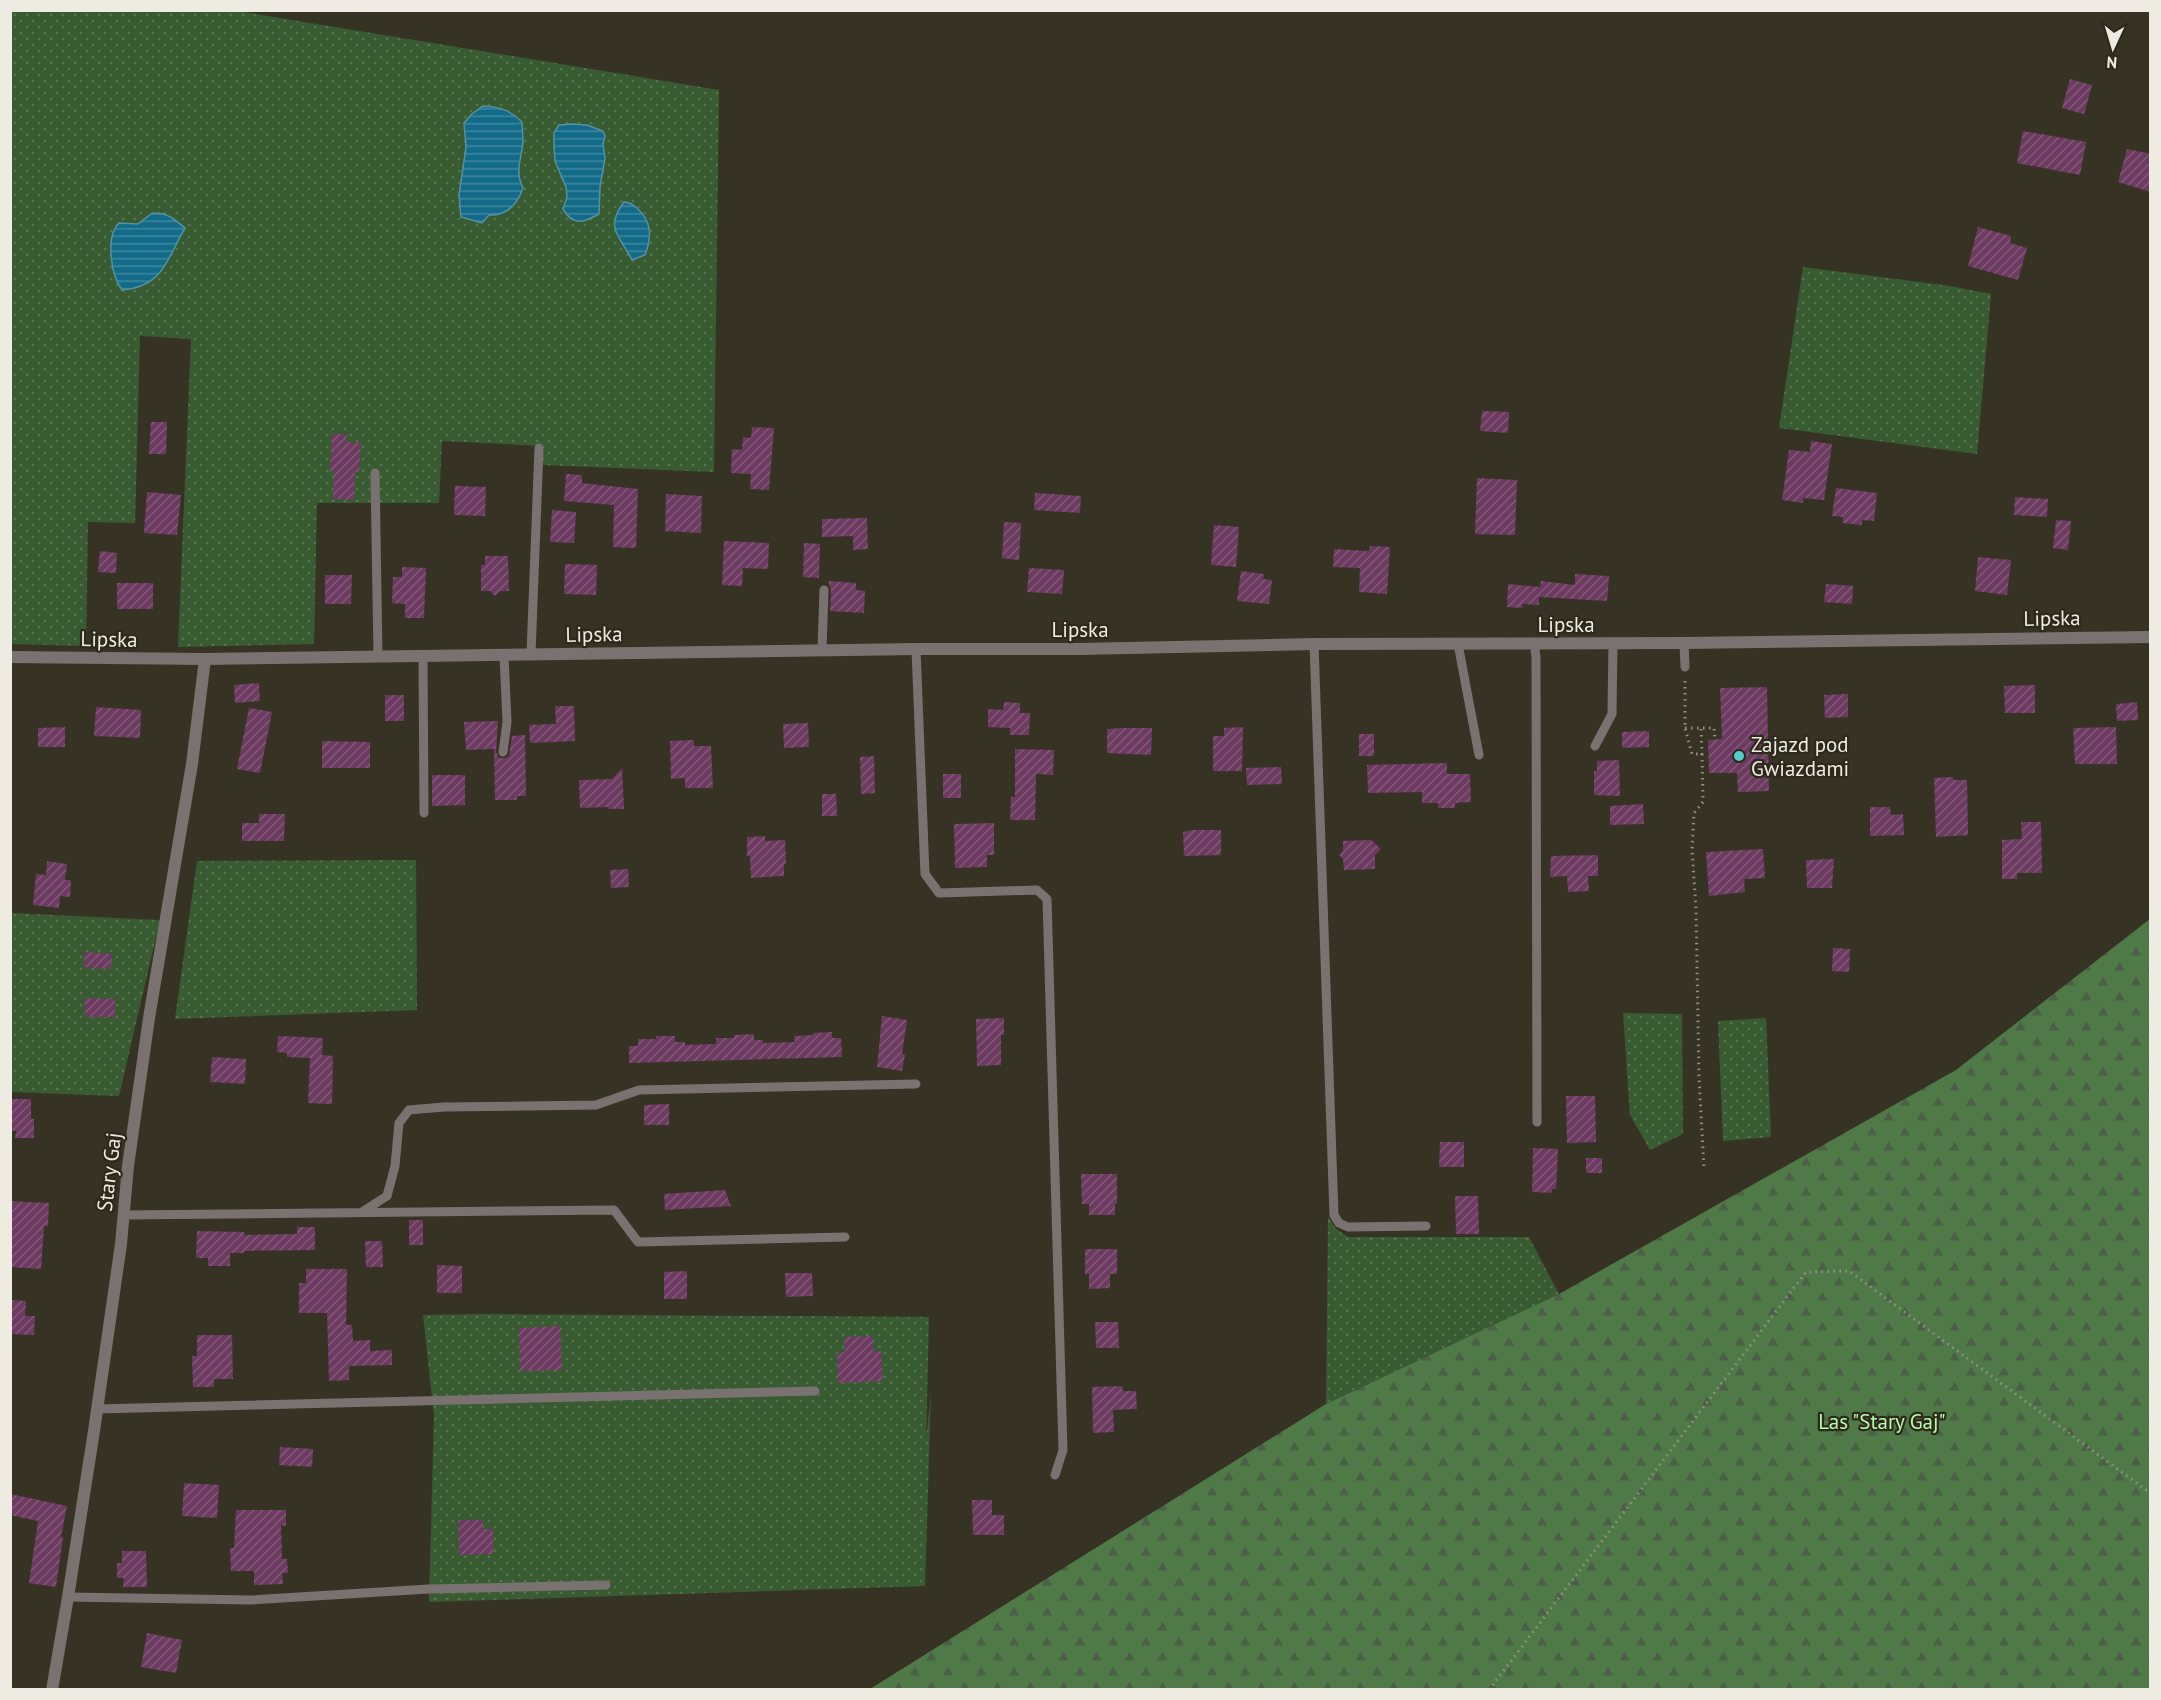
<svg xmlns="http://www.w3.org/2000/svg" width="2161" height="1700" font-family="'PT Sans',sans-serif">
<defs>
<pattern id="grass-dots" width="8" height="8" patternUnits="userSpaceOnUse" patternTransform="scale(1.5)"><rect width="8" height="8" fill="#385b32"/><path d="M2 2h.1M6 6h.1" fill="none" stroke="#55734f" stroke-width="1.8" stroke-linecap="round"/></pattern>
<pattern id="forest-firs" width="22" height="20" patternUnits="userSpaceOnUse" patternTransform="scale(1.5)"><rect width="22" height="20" fill="#4f7a48"/><path d="M5 1l3.5 6h-7zM16 11l3.5 6h-7z" fill="#4b6046"/></pattern>
<pattern id="water-rules" width="6" height="5" patternUnits="userSpaceOnUse" patternTransform="scale(1.5)"><rect width="6" height="5" fill="#126b88"/><path d="M0 2.5h6" fill="none" stroke="#40879e"/></pattern>
<pattern id="building-hatch" width="6" height="6" patternUnits="userSpaceOnUse" patternTransform="scale(1.5)"><rect width="6" height="6" fill="#6d3a61"/><path d="M-1 1l2-2M0 6l6-6M5 7l2-2" fill="none" stroke="#825777"/></pattern>
</defs>
<rect width="100%" height="100%" fill="#373324"/>
<path fill="url(#grass-dots)" d="M11 11H238L719 90 714 472 543 465V446L442 441 439 503H317L314 644 178 647 191 339 140 336 135 523 88 522 86 646 11 644Z
M1803 267 1950 286 1991 294 1977 454 1779 428Z
M416 860 417 1010 175 1019 197 861Z
M11 913 160 920 119 1096 11 1092Z
M1623 1013 1682 1014 1683 1134 1650 1150 1630 1115Z
M1766 1018 1771 1137 1723 1141 1718 1021Z
M1328 1217 1336 1229 1348 1237H1529L1559 1294 1326 1404Z
M485 1314 929 1317 926 1441 931 1392 925 1586 429 1602 434 1416 423 1315Z"/>
<path fill="url(#forest-firs)" d="M2150 919V1689H870L1326 1404 1559 1294 1956 1070Z"/>
<path fill="url(#water-rules)" stroke="#5492a3" stroke-width="1.5" d="M483 106C500 107 510 110 522 122 522 128 523 135 523 141 522 159 514 170 523 188 517 205 507 216 489 215L482 223 461 217 459 195 466 147 464 123 472 114Z
M572 124 587 125 603 131 605 136 603 144 605 158 600 187 599 214C583 223 573 226 563 209L567 197 566 187 555 161 554 148V133L559 125Z
M624 202C631 203 632 204 637 208 652 222 652 236 645 255L632 260C620 236 604 228 624 202Z
M158 213C170 214 176 221 185 228 167 258 164 287 122 290 111 276 105 236 119 223L138 224 151 214Z"/>
<path fill="url(#building-hatch)" d="M2070 79 2092 85 2084 114 2062 108Z
M2023 131 2086 142 2080 175 2017 163Z
M2127 149 2151 154V192L2118 182Z
M1978 227 2011 236 2010 243 2027 248 2018 280 1968 266Z
M1482 411 1509 412 1508 433 1480 431Z
M151 422H167L166 454H149Z
M752 427 774 428 769 490 750 489 751 474 731 473 732 449 742 450 743 437 751 438Z
M332 434H347L346 442 361 443 359 472H355L354 500 333 499 334 471H330Z
M1811 441 1832 444 1824 500 1803 498V503L1782 500 1789 450 1810 452Z
M566 474 582 475V483L638 489 636 548 613 547 614 505 564 501Z
M1477 478 1517 480 1515 535 1475 534Z
M455 486 486 487 485 516 454 515Z
M1836 488 1877 493 1874 521 1862 520V525L1843 523V517L1832 516Z
M147 492 181 495 177 535 144 533Z
M1035 493 1081 496 1080 513 1034 510Z
M666 494 702 496 701 533 665 531Z
M2015 497 2048 499 2047 517 2014 515Z
M552 510 576 512 574 543 550 542Z
M867 518 868 549 853 550V536L822 537V519Z
M2056 520 2071 521 2068 550 2053 548Z
M1004 522 1021 523 1019 560 1002 558Z
M1214 525 1239 527 1236 567 1211 565Z
M724 541 769 543 768 569 743 568 742 586 722 585Z
M804 543 820 544 819 578 803 577Z
M1370 546 1390 547 1387 594 1359 592 1360 568 1333 567 1334 549 1369 551Z
M100 551 117 553 116 573 98 572Z
M485 556H508L509 591H500L495 596 490 591H481V565H485Z
M1978 557 2011 560 2007 595 1975 591Z
M565 564 597 565 596 595 564 594Z
M402 567 426 568 424 618H405V604L392 603 393 577H402Z
M1029 568 1064 570 1062 594 1027 592Z
M1241 571 1264 574 1263 579 1272 580 1269 604 1237 601Z
M1575 574 1609 576 1607 601 1539 597V605L1522 604V608L1507 607 1508 584 1540 587 1541 581 1575 585Z
M325 575H352L351 604H325Z
M828 581 856 583V590L865 591 864 613 830 611 831 590Z
M117 583H153V609H117Z
M1826 584 1853 586 1852 604 1824 602Z
M259 683 260 701 235 703 234 685Z
M2035 685V713H2005L2004 686Z
M1767 687 1769 791 1738 792 1737 773H1709L1708 740 1722 739 1720 688Z
M1848 694V717L1825 718 1824 695Z
M385 695H404V721H385Z
M1004 702 1020 703V713H1030L1029 735H1010V728L988 727V709L1003 710Z
M2137 702 2138 720 2117 721 2116 704Z
M555 706H574L575 741 530 743 529 725 556 724Z
M96 707 141 710 140 738 94 736Z
M249 708 272 712 260 773 237 769Z
M498 721 496 752 499 758H505L509 756 512 736 525 735 526 796H517V800H495L494 749 466 750 464 722Z
M808 723 809 747 784 748 783 724Z
M65 727V747H38V728Z
M1243 727 1242 771H1213V736H1224V728Z
M2116 727 2117 764H2075L2073 728Z
M1122 728H1152L1151 755 1107 753V729Z
M1649 731V747L1622 748V732Z
M1359 734H1374V756H1359Z
M694 740V746H711L713 788H685V778L671 779 670 741Z
M322 741 370 742V768H322Z
M1015 749 1054 750 1053 775 1036 774 1035 820H1010L1011 797H1015Z
M874 756 875 793 861 794 860 757Z
M1619 760 1620 796 1594 795V771H1597V761Z
M1447 763V774H1470L1471 802 1455 803V808H1438V803H1422V792L1368 793 1367 765Z
M1281 767 1282 784 1247 785 1246 768Z
M622 768 624 809H608V807L580 808 579 780 612 779Z
M943 774H961V798H943Z
M432 775H465V805L432 806Z
M1953 777V780H1967L1968 835 1936 837 1934 778Z
M822 794H836L837 816H822Z
M1643 804 1644 824 1610 825V806Z
M1870 807H1890L1891 815 1903 814 1904 835 1870 836Z
M259 814H285L284 841H242V823H259Z
M2021 822H2041L2042 873H2017V879H2002V840L2022 839Z
M994 823V855H987V867L955 868 954 824Z
M1192 830H1221V855L1184 856 1183 832Z
M765 836V841L785 840 786 863 784 865V876L751 878 750 856H747V837Z
M1371 840 1381 849 1375 855V869L1344 870 1343 859 1339 855 1343 851V841Z
M1763 849 1765 878 1744 879 1745 892 1709 896 1706 852Z
M1598 855V876H1588L1589 891 1568 892 1567 876 1550 877 1551 856Z
M1834 859 1832 888H1807L1806 860Z
M47 861 67 864 65 880H71L70 897 60 896 59 908 33 905 36 874 46 875Z
M628 869 629 887 611 888 610 870Z
M1833 948 1850 949 1849 972 1832 971Z
M85 952 112 954 111 969 84 967Z
M85 998 115 999V1017H85Z
M882 1016 907 1020 902 1054H905L902 1071 877 1067Z
M1004 1018V1035H1001V1065L977 1066 976 1019Z
M832 1032V1038H841L842 1057 629 1063V1046H638V1039H656V1036H675V1042H685V1045L716 1044V1038H734V1035L754 1034V1040H763V1043L795 1042 794 1036 813 1035V1033Z
M278 1036 323 1038 322 1055 333 1056 332 1104 308 1103 310 1058 287 1057V1053L277 1052Z
M212 1057 246 1059 245 1084 210 1082Z
M1566 1096H1595L1596 1142 1567 1143Z
M10 1099H31V1119H34V1138H15L16 1131H10Z
M669 1104V1125H644V1105Z
M1440 1142H1464V1167H1439Z
M1533 1148 1558 1149 1556 1189H1552V1193L1532 1192Z
M1586 1158H1602V1173H1586Z
M1081 1174H1117V1204H1115V1215H1089V1204H1082Z
M725 1190 731 1206 665 1210 664 1194Z
M1455 1196H1478L1479 1234H1456Z
M10 1201 49 1203 48 1226H44L41 1269 10 1267Z
M409 1220H423V1245H409Z
M297 1227H315V1250L244 1251V1253H230V1266H208V1258H196L197 1231 244 1232V1235L297 1234Z
M365 1241H382L383 1267H366Z
M1085 1249H1117V1274H1110V1288L1089 1289V1274H1085Z
M437 1265 462 1266V1293H437Z
M306 1269H347L346 1325H352L353 1341 370 1340V1351L392 1350V1365L349 1366V1380L329 1381 327 1313H299V1283H306Z
M687 1271V1299H664V1272Z
M785 1273H812L813 1296 786 1297Z
M10 1300 26 1301 25 1316H35L34 1335 10 1334Z
M1095 1322H1118L1119 1348H1096Z
M560 1326 562 1370 520 1371 519 1328Z
M197 1335H232L233 1379H214V1387H193L192 1356H197Z
M873 1336V1351H881L883 1381 838 1383 837 1353 845 1352 844 1337Z
M1122 1386 1123 1391H1136L1137 1409 1113 1410 1114 1432 1093 1433 1092 1387Z
M280 1447 313 1449 312 1467 279 1465Z
M184 1483 219 1485 217 1518 182 1516Z
M10 1494 67 1506 61 1537H63L56 1587 29 1583 38 1521 10 1515Z
M972 1500H992V1515H1004V1535H973Z
M236 1510H286V1526L281 1525 282 1559H287L288 1573H282L283 1584 254 1585V1571H231L230 1548H234Z
M458 1520H483V1529H493V1554L459 1555Z
M122 1551H146L147 1587H123L124 1578H117V1563H122Z
M147 1633 182 1640 176 1673 141 1667Z"/>
<g fill="none" stroke-linecap="round" stroke-linejoin="round">
<path stroke="#949184" stroke-width="3" stroke-dasharray="1.5 4.5" stroke-linecap="butt" d="M1685 681V728L1692 754H1702L1703 802 1694 813 1692 850 1696 909 1699 1078 1704 1168
M1685 728H1714L1715 739
M1701 729 1702 754
M1489 1690 1806 1272 1849 1271 2150 1493"/>
<path stroke="#7a7270" stroke-width="9" d="M375 473 378 656
M1534 643 1536 657 1537 1122
M1684 643 1685 667
M1314 644 1334 1215 1339 1223 1348 1227 1426 1226
M1458 644 1479 755
M916 649 925 874 939 893 1037 890 1047 899 1063 1450 1055 1475
M822 650 824 590
M531 654 539 448
M423 655 424 813
M1595 746 1612 714 1613 643
M503 752 507 722 504 655
M362 1212 387 1196 395 1166 399 1123 409 1110 444 1107 596 1105 639 1090 916 1084
M123 1215 614 1210 638 1242 845 1237
M97 1409 815 1391
M68 1597 251 1600 429 1589 606 1585"/>
<path stroke="#7a7270" stroke-width="12" d="M10 657 205 659 916 649H1079L1314 644 1684 643 2150 637
M52 1690 68 1597 94 1431 121 1244 128 1166 149 1018 192 764 205 659"/>
</g>
<circle fill="#53cdca" stroke="#2d291b" stroke-width="2" cx="1739" cy="756" r="6"/>
<g text-anchor="middle" dominant-baseline="central" stroke-width="4.5" stroke-linejoin="round" paint-order="stroke">
<g font-size="21" fill="#eeece2" stroke="#2d291b">
<text transform="translate(2052 618) rotate(-1)">Lipska</text>
<text x="1566" y="624">Lipska</text>
<text x="1080" y="629">Lipska</text>
<text transform="translate(594 634) rotate(-1)">Lipska</text>
<text transform="translate(109 639) rotate(1)">Lipska</text>
<text transform="translate(109 1172) rotate(-83)">Stary Gaj</text>
</g>
<g font-size="21" fill="#eeece2" stroke="#2d291b" text-anchor="start">
<text x="1751" y="744">Zajazd pod<tspan x="1751" dy="24">Gwiazdami</tspan></text>
</g>
<g font-size="21" fill="#b8f9ad" stroke="#2d291b">
<text x="1882" y="1421">Las "Stary Gaj"</text>
</g>
</g>
<rect width="2161" height="1700" fill="none" stroke="#eeece2" stroke-width="24"/>
<g transform="translate(2113 48) rotate(184)" stroke="#2d291b" stroke-width="4.5" paint-order="stroke">
<path d="M0-4.5L10 22L0 15L-10 22Z" fill="#eeece2"/>
<text y="-9" font-size="16" font-weight="bold" text-anchor="middle" fill="#eeece2">N</text>
</g>
</svg>
